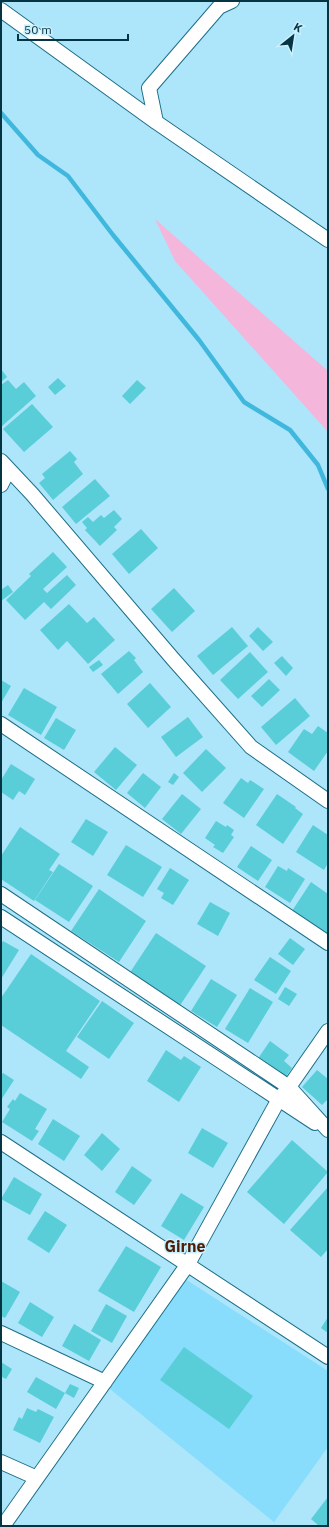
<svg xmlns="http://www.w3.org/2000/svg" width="329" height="1527" font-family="'IBM Plex Sans',sans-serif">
<rect width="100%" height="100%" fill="#ade5fa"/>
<path fill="#87ddfb" d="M182 1277 328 1371V1447L274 1522 110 1389Z"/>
<path fill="#f4b7db" d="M155 219 328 371V432L175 261Z"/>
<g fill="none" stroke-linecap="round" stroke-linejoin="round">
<path stroke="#40b8dd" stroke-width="4.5" d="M1 113 38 155 68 176 113 235 199 340 244 402 290 430 318 465 328 489"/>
</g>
<path fill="#59ced8" d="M1 369 7 377 1 382Z
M58 378 66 386 55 395 48 387Z
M8 380 16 389 24 382 36 396 1 427V385Z
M137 380 146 388 130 404 122 396Z
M32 404 53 427 24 452 3 429Z
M70 451 77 459 74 462 83 474 53 500 39 483 45 478 42 474Z
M95 479 110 496 76 524 62 507Z
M114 510 122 519 114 527 117 530 100 546 85 530 87 528 82 522 88 517 93 522 101 515 104 518Z
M141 529 158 548 129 574 112 554Z
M53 552 67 567 43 589 47 593 67 575 76 585 51 609 44 602 25 620 6 600 31 576 29 574Z
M8 585 13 592 1 601V590Z
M174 588 195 611 172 632 151 609Z
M69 604 87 623 94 617 115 640 88 664 67 641 58 650 40 630Z
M232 627 248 646 213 675 197 656Z
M258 627 273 642 263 651 249 636Z
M129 651 136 658 134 660 143 672 118 694 101 674Z
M250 652 268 672 238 699 220 680Z
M282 656 293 668 286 676 274 663Z
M99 660 103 665 93 672 89 667Z
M269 679 280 690 262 707 251 696Z
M1 680 11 686 1 703Z
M150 683 171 707 148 728 127 704Z
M24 688 57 707 41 735 8 715Z
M295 698 310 716 276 745 261 727Z
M188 717 203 737 176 757 161 737Z
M56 718 76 730 64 750 44 738Z
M318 726 328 733V751L314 771 288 752 304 729 312 734Z
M115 747 137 765 116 790 94 772Z
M206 749 226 768 202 792 183 773Z
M11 764 35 779 25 795 19 791 13 800 1 792V780Z
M143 773 161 787 145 808 127 793Z
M174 773 179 777 173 785 168 782Z
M241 778 248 783 250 780 264 789 244 818 223 803Z
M182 794 201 809 181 834 162 819Z
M277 794 296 807 295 808 303 814 283 844 256 825Z
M86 819 108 832 93 856 71 842Z
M216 821 226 827 227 825 234 830 231 835 234 837 223 853 213 847 215 845 205 838Z
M313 825 328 835V863L324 870 296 852Z
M20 827 60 854 49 870 53 872 34 901 1 879V856Z
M126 845 162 867 143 897 107 875Z
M251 846 272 860 258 881 237 867Z
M59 864 93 886 69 922 35 900Z
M278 866 287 871 288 868 305 879 290 903 265 887Z
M170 868 189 880 173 905 161 898 164 893 157 889Z
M311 882 328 894V935L292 911Z
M99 889 146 921 119 962 71 931Z
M210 902 230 913 218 936 197 924Z
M156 933 206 966 179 1007 129 974Z
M290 938 305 949 293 965 278 954Z
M3 941 19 950 1 979V944Z
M31 954 100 1001 66 1051 89 1067 81 1079 1 1025V998Z
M270 957 291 971 276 994 254 980Z
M211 979 237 995 217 1027 191 1011Z
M285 987 297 994 289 1006 278 999Z
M250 988 273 1002 248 1043 225 1029Z
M102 1001 134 1023 109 1059 77 1037Z
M270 1041 289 1055 284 1061 292 1068 284 1079 257 1060Z
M166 1050 181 1060 184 1056 201 1067 179 1102 147 1081Z
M317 1070 328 1079V1099L322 1105 302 1087Z
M3 1073 14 1080 1 1100V1075Z
M20 1093 47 1109 35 1129 39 1131 32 1141 2 1122 10 1109 7 1107 13 1099 15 1101Z
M53 1119 80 1136 64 1161 38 1144Z
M202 1128 228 1143 213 1168 188 1153Z
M102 1133 120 1149 102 1171 84 1155Z
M292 1140 328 1172 284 1224 247 1192Z
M132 1166 152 1180 134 1205 115 1192Z
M14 1177 42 1194 30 1215 1 1199Z
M328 1187V1249L321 1257 290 1230Z
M181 1193 204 1207 184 1240 161 1226Z
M45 1211 67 1225 49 1253 27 1239Z
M126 1246 161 1267 134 1312 98 1291Z
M1 1281 20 1292 5 1318 1 1316Z
M30 1302 54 1317 42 1337 18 1323Z
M106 1304 127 1316 112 1343 91 1331Z
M328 1317V1333L321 1328Z
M74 1324 101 1340 89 1361 62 1346Z
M184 1347 253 1396 229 1429 160 1380Z
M1 1362 12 1369 6 1379 2 1377 1 1380Z
M36 1377 65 1393 56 1409 27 1392Z
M70 1384 79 1388 74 1398 65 1393Z
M27 1408 36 1412 38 1409 54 1417 40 1443 13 1430 19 1417 22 1419Z
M328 1497V1526H319L311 1519Z"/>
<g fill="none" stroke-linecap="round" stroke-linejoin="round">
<g stroke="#1c6f88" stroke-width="16">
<path id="minor" d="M1 10 156 122 328 240
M156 122 149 88 219 7 232 1
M1 461 32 494 173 659 251 747 328 801
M1 485 8 471
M1 724 328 943
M1 894 289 1087 328 1130
M1 917 315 1123
M1 1142 328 1357
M1 1333 105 1382
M1 1462 37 1478
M3 1526 188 1264 279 1099 289 1087 328 1031"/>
</g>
<use href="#minor" stroke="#fff" stroke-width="14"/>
</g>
<g text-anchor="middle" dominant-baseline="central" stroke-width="3" stroke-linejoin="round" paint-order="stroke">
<g font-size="16" font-weight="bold" fill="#4d1d06" stroke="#caeffd">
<text x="185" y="1246">Girne</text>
</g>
</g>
<rect width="329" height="1527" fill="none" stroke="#053442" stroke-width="4"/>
<g transform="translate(293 36) rotate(30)" stroke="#caeffd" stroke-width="3" paint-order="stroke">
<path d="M0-3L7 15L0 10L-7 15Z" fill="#053442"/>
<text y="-6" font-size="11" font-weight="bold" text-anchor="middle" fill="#053442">K</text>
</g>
<path d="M18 34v6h110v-6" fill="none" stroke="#053442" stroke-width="2"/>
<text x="24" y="34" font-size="12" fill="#053442" stroke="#caeffd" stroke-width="3" paint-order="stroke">50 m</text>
</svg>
